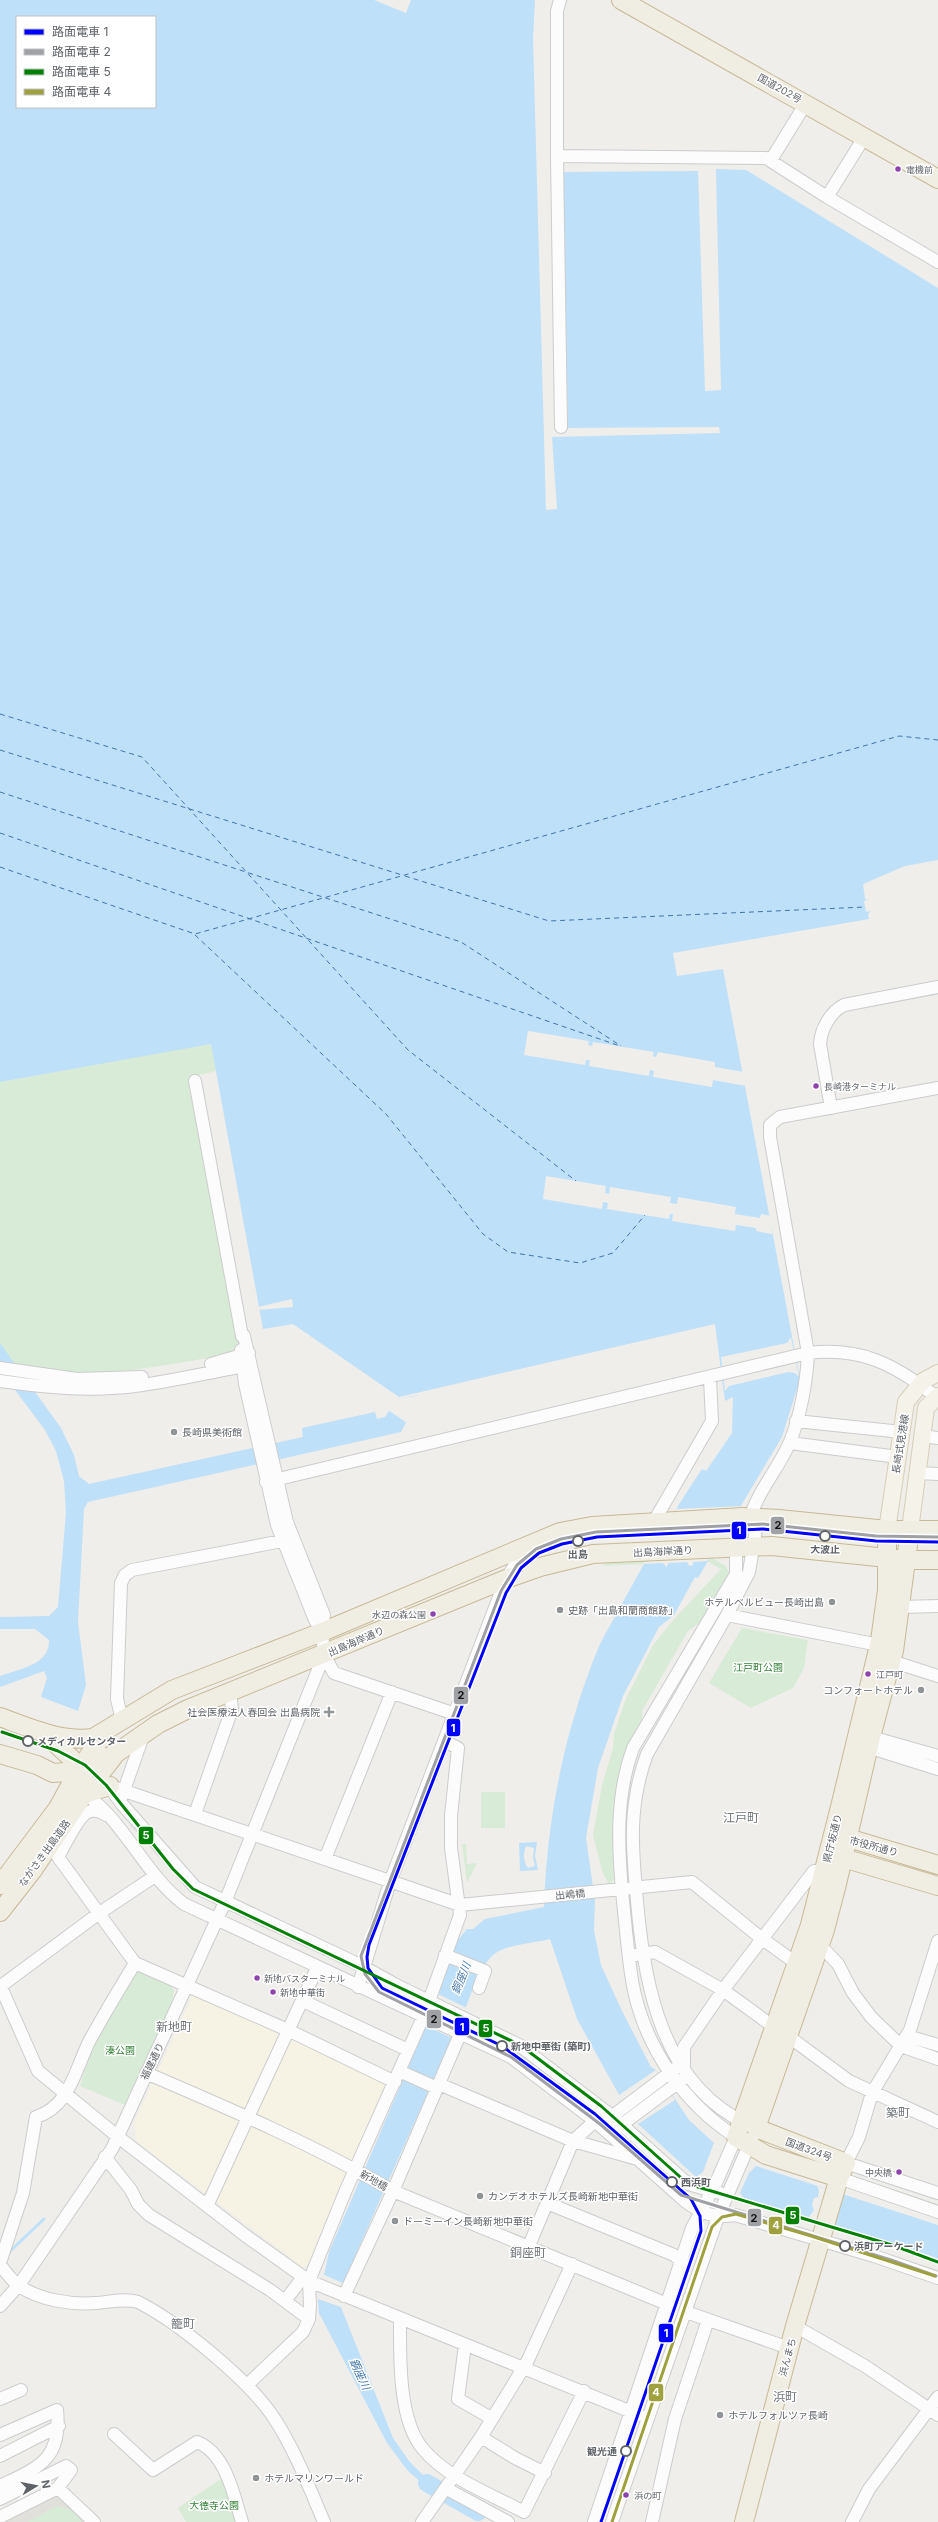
<svg xmlns="http://www.w3.org/2000/svg" width="938" height="2522" font-family="Inter,'Noto Sans JP',sans-serif">
<rect width="100%" height="100%" fill="#efeeea"/>
<path fill="#f7f3e4" d="M194 1993 387 2083 309 2262 304 2268 137 2142 134 2123Z"/>
<path fill="#e2e0da" d="M54 2494 65 2498 87 2522H0Z"/>
<path fill="#d8ebd6" d="M211 1043 216 1071 191 1077 241 1340C235 1348 235 1351 225 1355 177 1363 130 1373 82 1373 55 1374 27 1367 0 1361V1082Z
M710 1557 726 1566 729 1573 699 1623 688 1631 642 1711C643 1733 628 1753 620 1774 609 1807 614 1844 615 1878L609 1885 602 1871 593 1835 602 1785 613 1748 614 1734 625 1701 653 1645 675 1618 721 1569 707 1561 602 1566 608 1561Z
M742 1628 808 1640 804 1668 793 1688 751 1708 709 1683Z
M481 1792H505V1828H481Z
M462 1844H466L467 1864 477 1863 467 1883Z
M136 1970 171 1984 174 1991 172 2003 125 2105 80 2086 95 2039Z
M222 2478 237 2522H186L178 2508Z
M57 2506 72 2510 82 2522H28Z"/>
<path fill="#bfe0f9" fill-rule="evenodd" d="M0 0H374L406 13 411 0H535L533 38 546 510 557 509 552 437 720 433 719 427 568 428 563 172 698 171 705 391 721 390 716 169 746 170 938 288V860L905 866 863 884 865 899 868 900 864 901 866 912 871 911 868 914 869 919 673 953 677 976 723 969 800 1379 782 1437 698 1578 695 1577 674 1615 659 1627 623 1696 598 1768 586 1838 595 1901 594 1931 601 1965 622 2011 651 2067 656 2070 689 2120 714 2143 712 2148 756 2166 938 2225V2260L744 2198 740 2193 696 2177 638 2124 618 2093 577 2019 550 1939C534 1943 514 1944 499 1951 476 1962 467 2015 452 2038L343 2283 341 2307 393 2438 409 2461 438 2490 435 2494 408 2471 387 2443 319 2313 318 2299 323 2298 324 2275 329 2252 426 2026 456 1942 467 1929H473L485 1919 544 1907C547 1820 563 1737 595 1656 602 1637 614 1620 623 1602 648 1556 673 1512 702 1469L706 1471 732 1433 733 1397 725 1401 715 1324 399 1397 293 1324 263 1329 211 1044 0 1082ZM17 17H155V107H17Z
M0 1343 61 1428 74 1455 79 1476 89 1484 303 1437 302 1428 375 1412 377 1419 385 1417 397 1399 420 1395 401 1432 88 1502 84 1509 78 1622 86 1685 78 1711 41 1697 47 1678 44 1671 0 1687V1676C19 1669 50 1665 49 1640L35 1629H0V1617L49 1616 58 1607 66 1512 64 1481 56 1451 45 1430 0 1370Z
M537 1842 535 1856 538 1870 520 1871 519 1843ZM526 1846 534 1848 533 1858 535 1866 528 1868C523 1861 523 1854 526 1846Z"/>
<path fill="#efeeea" d="M528 1031 589 1041 588 1045 592 1046 593 1042 654 1052 653 1056 656 1057 658 1052 715 1062V1067L744 1072 746 1086 713 1080 712 1087 653 1077 654 1071 650 1070 649 1076 589 1066 590 1060H586L585 1065 524 1055Z
M546 1176 606 1186 605 1193 609 1194 610 1187 671 1197 670 1203 677 1204 678 1197 736 1207 735 1214 760 1218 761 1214 771 1216 772 1234 756 1231V1228L736 1225 735 1231 672 1221 673 1214H670L669 1219 607 1209 608 1203 603 1202 602 1209 543 1199Z
M292 1299 293 1307 258 1310V1307Z
M791 1337 799 1377 795 1373 788 1372 729 1386 725 1391 721 1357 787 1343Z
M422 1395 407 1423 388 1410 396 1399Z
M743 1506 707 1561 693 1562V1565L689 1566 687 1562 669 1563 666 1567 663 1563 643 1564 676 1509Z
M438 1994 467 2008 452 2038 426 2026Z
M656 2070 675 2100 638 2124 619 2095Z
M712 2148 756 2166 749 2173 740 2193 696 2177 703 2172Z
M817 2186 844 2195 841 2196 830 2227 807 2220 814 2210 812 2205 814 2198 818 2197 819 2190Z
M324 2275 343 2283 341 2307 318 2299 321 2296Z"/>
<g fill="none" stroke-linecap="round" stroke-linejoin="round">
<path stroke="#bfe0f9" stroke-width="3" d="M8 2253 44 2219"/>
<path stroke="#bfe0f9" stroke-width="18" d="M427 2483 478 2512"/>
<path stroke="#4174aa" stroke-width="1" stroke-dasharray="5 4" stroke-linecap="butt" d="M0 714 142 757 408 1050 576 1181
M0 750 402 875
M0 792 461 942 621 1046
M0 833 620 1046
M0 867 195 934 899 736 938 740
M405 876 549 921 865 907
M195 935 386 1114 483 1234 508 1252 580 1263 613 1253 645 1215"/>
<g stroke="#cbcccc" stroke-width="14">
<path id="minor" d="M560 0 557 11V156L561 427
M557 156 766 158 827 197 938 262
M771 160 806 103
M827 197 865 136
M195 1081 242 1336H244L287 1522 324 1615 322 1632 324 1655 334 1673 455 1714
M831 1108 820 1044C821 1029 830 1012 844 1005L938 987
M241 1350 245 1384 277 1525 315 1620 322 1632
M211 1364 249 1353
M0 1368 77 1379 142 1377
M0 1381C48 1388 94 1392 142 1385 179 1380 214 1371 250 1365
M796 1421 902 1432
M922 1436 938 1438
M790 1443 898 1457
M917 1473 938 1474
M266 1482 808 1353C861 1347 894 1364 935 1396
M750 1518C758 1491 778 1469 789 1444 800 1419 807 1380 808 1353L770 1137V1125L780 1117 938 1088
M653 1523 712 1421 710 1378
M900 1607 938 1606
M727 1615 879 1645
M891 1661 938 1676
M122 1720 117 1699 121 1583 125 1575 132 1570 282 1541
M871 1737 938 1756
M868 1747 938 1769
M105 1781 121 1803 195 1887 360 1965 398 1986 519 2045 612 2116 688 2184 720 2193
M110 1786 460 1905 692 1882 761 1938 796 1963
M81 1791C124 1819 143 1873 184 1904L511 2057 595 2121 686 2202C702 2214 715 2218 735 2215L874 2256 938 2278
M122 1796 143 1736
M195 1814 232 1709 230 1692
M106 1815C101 1812 94 1809 88 1812 78 1816 64 1847 58 1857L135 1963 290 2031 395 2082
M325 1859 392 1692
M938 1941 910 2030 872 2093 859 2137 846 2163 938 2193
M819 1944 838 1964 853 1993 871 2017 901 2046 938 2059
M445 1955 485 1971 479 1988
M635 1955 655 1952 723 1990 774 2027
M0 1985 38 2071 117 2136 246 2236 309 2281 639 2415
M1 1986 98 1914 155 1876
M358 1987 390 1882 506 1579 527 1546
M303 2001 408 2050
M788 2036 849 2081 938 2122
M907 2036 938 2045
M684 2065V2047L723 1990 814 1871H824
M399 2071 437 2088
M146 2073C230 2109 314 2145 393 2191L667 2304
M439 2084 573 2141 634 2158
M606 2121 676 2068
M747 2124C662 2084 644 1985 637 1901 632 1849 628 1805 647 1754L727 1615 749 1572 758 1518
M616 2129 683 2079
M105 2157 131 2190 138 2204 149 2215 270 2290 309 2319
M839 2178 938 2212
M547 2203 674 2255 682 2262
M207 2206 317 1968
M528 2248 573 2141 595 2121
M0 2263 23 2193 36 2117C71 2106 76 2066 90 2040 104 2014 120 1988 135 1963
M0 2265C6 2272 12 2281 19 2286 40 2300 71 2305 96 2303 109 2302 125 2298 138 2302 178 2322 250 2381 274 2418 295 2450 309 2487 324 2522
M344 2296 393 2191 461 2032
M285 2301 303 2277
M0 2306 19 2285 112 2149 225 1902 324 1655
M686 2312 789 2348
M400 2319C400 2356 398 2420 423 2449 448 2479 491 2494 524 2512L584 2391
M795 2326 865 2366 938 2415
M465 2345 458 2399 491 2418
M247 2385 303 2332 309 2319 310 2305 309 2281 345 2192 424 2015 460 1915 451 1848V1816L458 1748 444 1741
M0 2399 21 2390
M114 2434 153 2470 197 2442C226 2453 234 2496 242 2522
M0 2435 57 2410C62 2459 40 2467 0 2486
M481 2437 515 2458 545 2473
M0 2456 59 2426
M58 2488 94 2522
M447 2489 508 2522
M0 2499 66 2466 71 2470 58 2488 0 2517
M422 2522 481 2437 527 2362 572 2264
M594 2522 692 2228 715 2185 736 2137C684 2104 645 2047 633 1986 628 1958 626 1929 623 1901 618 1850 615 1797 633 1748L736 1574V1546L743 1517
M612 2522 718 2217 752 2138
M652 2522 675 2419 708 2320
M852 2522 869 2489 938 2397"/>
</g>
<g stroke="#d7ceb8" stroke-width="18">
<path id="major" d="M887 1530 906 1402 923 1381 938 1373
M910 1530 926 1408 938 1396"/>
</g>
<g stroke="#c8b996" stroke-width="20">
<path id="highway" d="M621 0 938 179
M0 1717C30 1728 61 1742 93 1738L172 1690 322 1632 560 1532 592 1526 743 1517 779 1519 887 1530H938
M44 1733 71 1758 81 1779
M0 1754 37 1765 53 1773 78 1771 115 1754 158 1724 188 1709 506 1579 540 1567 593 1554 772 1546 906 1560H938
M83 1794 110 1786
M838 1841 848 1838 938 1865
M835 1848 843 1858 938 1886
M0 1885 58 1808 78 1771 106 1731
M0 1912 33 1870 85 1793 114 1756
M839 2178 766 2155 736 2137 810 1925 840 1807 880 1641 887 1590V1530
M744 2522 795 2326 839 2178 846 2163 756 2128 825 1930 837 1884 871 1737 894 1651 910 1530"/>
</g>
<use href="#minor" stroke="#fdfcfc" stroke-width="12"/>
<use href="#major" stroke="#f4f2e9" stroke-width="16"/>
<use href="#highway" stroke="#f0ede3" stroke-width="18"/>
<g stroke="#fff" stroke-width="6">
<path id="tram-1" d="M601 2522 701 2231 700 2216 691 2199 595 2114 502 2046 382 1988 368 1968 367 1957 369 1945 506 1593 521 1568 539 1553 562 1544 597 1537 763 1529 876 1541 938 1542"/>
</g>
<g stroke="#fff" stroke-width="6">
<path id="tram-2" d="M936 2276 891 2260 681 2195 600 2124 511 2057 379 1992 365 1974 361 1956 501 1591 517 1565 536 1549 561 1539 596 1532 763 1524 876 1536 938 1537"/>
</g>
<g stroke="#fff" stroke-width="6">
<path id="tram-3" d="M2 1732 58 1751 85 1765 106 1785 173 1869 193 1889 520 2045 601 2106 688 2184 895 2246 938 2262"/>
</g>
<g stroke="#fff" stroke-width="6">
<path id="tram-4" d="M612 2522 712 2227 722 2217 736 2214 808 2235 935 2276"/>
</g>
<use href="#tram-1" stroke="#00f" stroke-width="3"/>
<use href="#tram-2" stroke="#9fa1a4" stroke-width="3"/>
<use href="#tram-3" stroke="#008000" stroke-width="3"/>
<use href="#tram-4" stroke="#9fa13e" stroke-width="3"/>
</g>
<g fill="#8e44ad" stroke="#fff" stroke-width="1.5">
<circle cx="898" cy="169" r="3.5"/>
<circle cx="816" cy="1086" r="3.5"/>
<circle cx="433" cy="1614" r="3.5"/>
<circle cx="868" cy="1674" r="3.5"/>
<circle cx="257" cy="1978" r="3.5"/>
<circle cx="273" cy="1992" r="3.5"/>
<circle cx="899" cy="2172" r="3.5"/>
<circle cx="626" cy="2495" r="3.5"/>
</g>
<g fill="#919496" stroke="#fff" stroke-width="1.5">
<circle cx="174" cy="1432" r="4"/>
<circle cx="832" cy="1602" r="4"/>
<circle cx="560" cy="1610" r="4"/>
<circle cx="921" cy="1690" r="4"/>
<path d="M327 1706h4v4h4v4h-4v4h-4v-4h-4v-4h4z"/>
<circle cx="480" cy="2196" r="4"/>
<circle cx="395" cy="2221" r="4"/>
<circle cx="720" cy="2415" r="4"/>
<circle cx="256" cy="2478" r="4"/>
</g>
<g fill="#fff" stroke="#5f6368" stroke-width="2">
<circle cx="825" cy="1536" r="5"/>
<circle cx="578" cy="1541" r="5"/>
<circle cx="28" cy="1741" r="5"/>
<circle cx="502" cy="2046" r="5"/>
<circle cx="672" cy="2182" r="5"/>
<circle cx="845" cy="2246" r="5"/>
<circle cx="626" cy="2451" r="5"/>
</g>
<g text-anchor="middle" dominant-baseline="central" stroke-width="3" stroke-linejoin="round" paint-order="stroke">
<g font-size="9" fill="#5f6368" stroke="#fff" text-anchor="start">
<text x="906" y="169">電機前</text>
<text x="824" y="1086">長崎港ターミナル</text>
<text x="426" y="1614" text-anchor="end">水辺の森公園</text>
<text x="876" y="1674">江戸町</text>
<text x="264" y="1978">新地バスターミナル</text>
<text x="280" y="1992">新地中華街</text>
<text x="892" y="2172" text-anchor="end">中央橋</text>
<text x="634" y="2495">浜の町</text>
</g>
<g font-size="10" fill="#5f6368" stroke="#fff">
<text transform="translate(780 88) rotate(29)">国道202号</text>
<text transform="translate(900 1444) rotate(-81)">長崎式見港線</text>
<text transform="translate(663 1551) rotate(-3)">出島海岸通り</text>
<text transform="translate(356 1641) rotate(-23)">出島海岸通り</text>
<text transform="translate(832 1838) rotate(-76)">県庁坂通り</text>
<text transform="translate(874 1846) rotate(15)">市役所通り</text>
<text transform="translate(44 1853) rotate(-54)">ながさき出島道路</text>
<text transform="translate(570 1894) rotate(-6)">出嶋橋</text>
<text transform="translate(152 2061) rotate(-64)">福建通り</text>
<text transform="translate(809 2149) rotate(20)">国道324号</text>
<text transform="translate(374 2180) rotate(30)">新地橋</text>
<text transform="translate(787 2357) rotate(-75)">浜んまち</text>
</g>
<g font-size="10" fill="#5f6368" stroke="#fff" text-anchor="start">
<text x="182" y="1432">長崎県美術館</text>
<text x="824" y="1602" text-anchor="end">ホテルベルビュー長崎出島</text>
<text x="568" y="1610">史跡「出島和蘭商館跡」</text>
<text x="913" y="1690" text-anchor="end">コンフォートホテル</text>
<text x="320" y="1712" text-anchor="end">社会医療法人春回会 出島病院</text>
<text x="488" y="2196">カンデオホテルズ長崎新地中華街</text>
<text x="403" y="2221">ドーミーイン長崎新地中華街</text>
<text x="728" y="2415">ホテルフォルツァ長崎</text>
<text x="264" y="2478">ホテルマリンワールド</text>
</g>
<g font-size="10" font-weight="bold" fill="#5f6368" stroke="#fff" text-anchor="start">
<text x="825" y="1549" text-anchor="middle">大波止</text>
<text x="578" y="1554" text-anchor="middle">出島</text>
<text x="37" y="1741">メディカルセンター</text>
<text x="511" y="2046">新地中華街 (築町)</text>
<text x="681" y="2182">西浜町</text>
<text x="854" y="2246">浜町アーケード</text>
<text x="617" y="2451" text-anchor="end">観光通</text>
</g>
<g font-size="10" fill="#348238" stroke="#fff">
<text x="758" y="1667">江戸町公園</text>
<text x="120" y="2050">湊公園</text>
<text x="214" y="2505">大徳寺公園</text>
</g>
<g font-size="11" font-style="italic" fill="#4174aa" stroke="#fff">
<text transform="translate(461 1978) rotate(-68)">銅座川</text>
<text transform="translate(360 2374) rotate(65)">銅座川</text>
</g>
<g font-size="12" fill="#70757a" stroke="#fff">
<text x="741" y="1817">江戸町</text>
<text x="174" y="2026">新地町</text>
<text x="898" y="2112">築町</text>
<text x="528" y="2252">銅座町</text>
<text x="183" y="2323">籠町</text>
<text x="785" y="2396">浜町</text>
</g>
</g>
<g stroke="#fff" stroke-width="1.5">
<rect x="770" y="1516" width="15" height="19" rx="4" fill="#9fa1a4"/>
<rect x="731" y="1521" width="16" height="19" rx="4" fill="#00f"/>
<rect x="453" y="1686" width="16" height="19" rx="4" fill="#9fa1a4"/>
<rect x="446" y="1718" width="15" height="19" rx="4" fill="#00f"/>
<rect x="138" y="1826" width="16" height="19" rx="4" fill="#008000"/>
<rect x="426" y="2009" width="16" height="20" rx="4" fill="#9fa1a4"/>
<rect x="454" y="2017" width="16" height="19" rx="4" fill="#00f"/>
<rect x="478" y="2019" width="15" height="19" rx="4" fill="#008000"/>
<rect x="785" y="2206" width="15" height="19" rx="4" fill="#008000"/>
<rect x="747" y="2208" width="15" height="19" rx="4" fill="#9fa1a4"/>
<rect x="768" y="2216" width="15" height="19" rx="4" fill="#9fa13e"/>
<rect x="658" y="2323" width="16" height="20" rx="4" fill="#00f"/>
<rect x="648" y="2383" width="16" height="19" rx="4" fill="#9fa13e"/>
</g>
<g font-size="11" text-anchor="middle" font-weight="bold" fill="#fff">
<text x="739" y="1534">1</text>
<text x="453" y="1732">1</text>
<text x="146" y="1839">5</text>
<text x="462" y="2031">1</text>
<text x="486" y="2032">5</text>
<text x="793" y="2219">5</text>
<text x="776" y="2229">4</text>
<text x="666" y="2337">1</text>
<text x="656" y="2396">4</text>
</g>
<g font-size="11" text-anchor="middle" font-weight="bold" fill="#111">
<text x="778" y="1529">2</text>
<text x="461" y="1699">2</text>
<text x="434" y="2023">2</text>
<text x="754" y="2222">2</text>
</g>
<rect x="16" y="16" width="140" height="92" fill="#ffffff" stroke="#bfc1c3"/>
<rect x="24" y="29" width="20" height="6" fill="#0000ff" stroke="#bfc1c3"/>
<text x="52" y="36" font-size="12" fill="#5f6368">路面電車 1</text>
<rect x="24" y="49" width="20" height="6" fill="#9fa1a4" stroke="#bfc1c3"/>
<text x="52" y="56" font-size="12" fill="#5f6368">路面電車 2</text>
<rect x="24" y="69" width="20" height="6" fill="#008000" stroke="#bfc1c3"/>
<text x="52" y="76" font-size="12" fill="#5f6368">路面電車 5</text>
<rect x="24" y="89" width="20" height="6" fill="#9fa13e" stroke="#bfc1c3"/>
<text x="52" y="96" font-size="12" fill="#5f6368">路面電車 4</text>
<g transform="translate(36 2486) rotate(80)" stroke="#ffffff" stroke-width="3" paint-order="stroke">
<path d="M0-3L7 15L0 10L-7 15Z" fill="#5f6368"/>
<text y="-6" font-size="11" font-weight="bold" text-anchor="middle" fill="#5f6368">N</text>
</g>
</svg>
